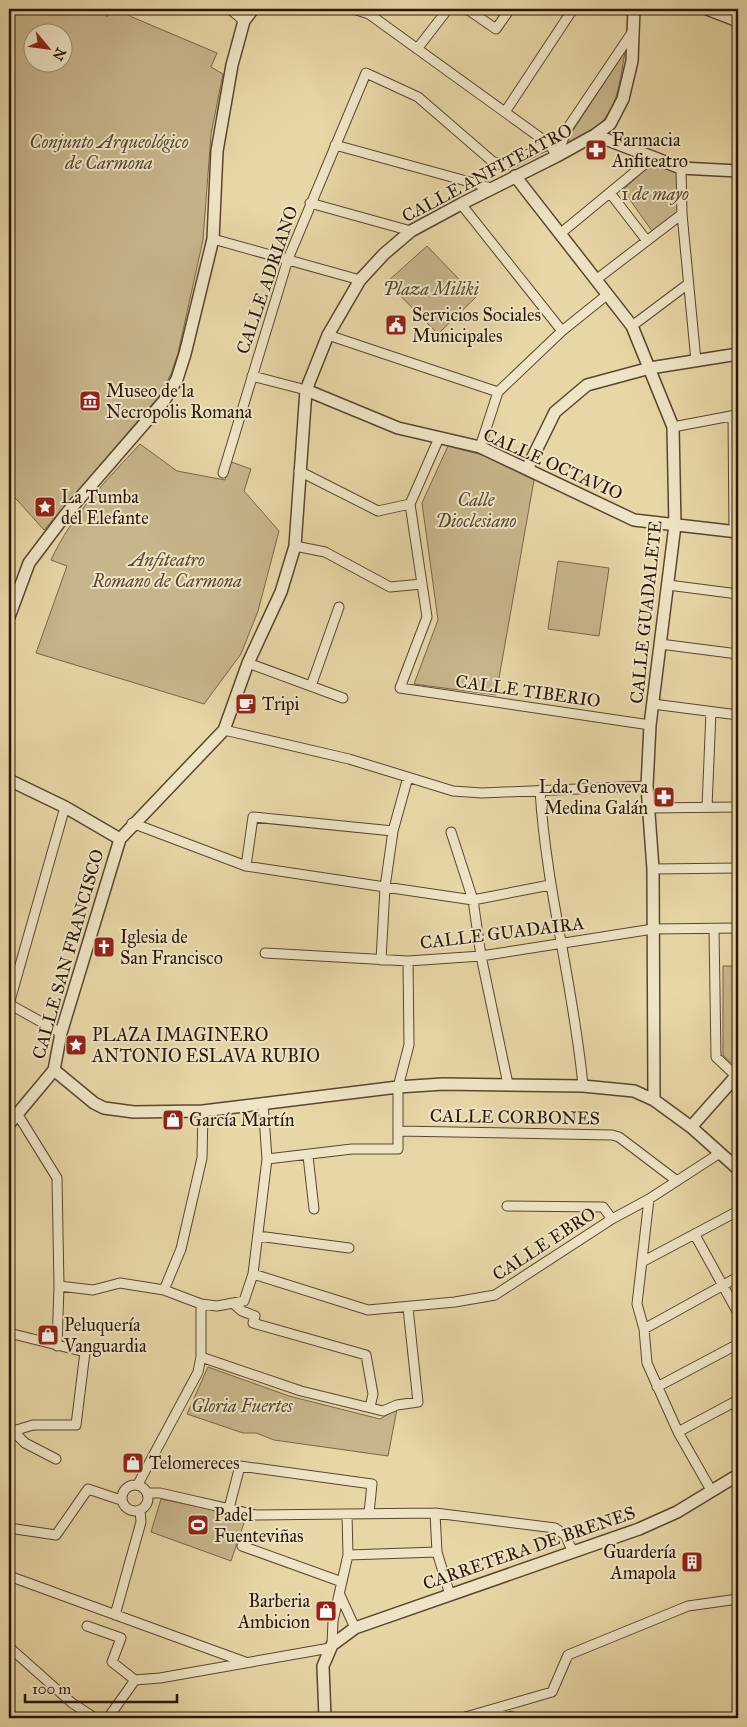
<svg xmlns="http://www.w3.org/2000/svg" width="747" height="1727" font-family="'IM FELL Great Primer',serif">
<rect width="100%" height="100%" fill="#e7d6a6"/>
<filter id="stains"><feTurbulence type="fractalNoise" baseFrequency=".004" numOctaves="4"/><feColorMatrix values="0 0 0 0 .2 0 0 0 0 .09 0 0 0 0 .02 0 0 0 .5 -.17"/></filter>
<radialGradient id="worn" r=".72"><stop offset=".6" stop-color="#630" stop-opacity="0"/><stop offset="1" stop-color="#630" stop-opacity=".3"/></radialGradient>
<path fill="#c7b58b" stroke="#78664a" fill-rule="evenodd" d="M9 9H103L107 17 111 9H120L132 17 217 53 211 67 223 74 211 134 203 240 178 353 171 374 160 395 44 530 9 491ZM62 32V62H32V32Z
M625 51C617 102 615 125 563 146Z
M656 160 678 167 680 213 652 231 623 190Z
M427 246 476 297 438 334 387 282Z
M140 444 177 471 225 480 231 462 251 469 244 491 279 531 258 611 241 654 204 704 36 653 67 566 51 560C72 514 107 480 140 444Z
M448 446 486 456 534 480 496 695 414 684 438 620 422 503Z
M558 561 609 568 599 636 548 629Z
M723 966H738V1063L735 1066 723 1055Z
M208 1367 289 1396 380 1419 397 1409 388 1456 274 1440 256 1433H243L187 1414Z
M161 1499 246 1517 231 1561 151 1532Z"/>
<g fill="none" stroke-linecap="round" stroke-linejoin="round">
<g stroke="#594630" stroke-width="11">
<path id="minor" d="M230 9 244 21
M353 9 369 14 549 144 557 156
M467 9 496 29 510 9
M417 49 448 9
M505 112 573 9
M335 145 492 188
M557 156 567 129 633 31
M681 168 682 214 696 361
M610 193 647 241
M310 203 411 231
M461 204 562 331
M561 233 653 157
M213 239 360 280
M597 279 682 214
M632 326 688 284
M328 335 498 392
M252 376 306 390
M733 416 734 532
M673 427 736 415
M439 438 410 504 427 617 400 688 650 725
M480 447 498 392 562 331 608 294
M299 471 378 511 410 504
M223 473 288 259 366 73 418 97 492 161 504 166 549 144
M295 546 325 552 390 587 422 584
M668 585 738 594
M660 644 738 654
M248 663 343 698
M311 686 339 607
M653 704 738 715
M224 730 349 759 453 791 482 793 647 786
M540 790C546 890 574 987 583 1086
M707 807 711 712
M649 808 738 807
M132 823 246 866 385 887 473 900 550 885
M451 832 473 900 481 956 508 1084
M246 866 253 817 393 831
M653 869 738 868
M714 929 716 1057 736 1076
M265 953 408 961 481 956 653 929 738 928
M381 960 385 887 393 831 408 777
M9 1004 65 807
M9 1004 61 1033
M18 1115 57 1178 59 1286 57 1346
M398 1131 612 1135 619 1137 677 1181
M308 1156 314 1209
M267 1159 352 1149H398V1087L409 1045 408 961
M649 1199 637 1304 644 1329 647 1363 678 1432 711 1490
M507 1206 603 1207 612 1219
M695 1235 738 1313
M258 1236 349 1248
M642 1262 738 1211
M253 1274 368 1310 455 1302 495 1295 612 1219 649 1199 720 1153
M59 1286 93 1290 120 1283 164 1290 201 1304 217 1306 244 1301 253 1274 267 1159 263 1103
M164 1290 181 1249 202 1158 203 1111
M234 1304 242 1311 255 1316 253 1323 366 1355 373 1394 370 1407
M644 1329 738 1277
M9 1333 85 1352 76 1425H33L13 1431
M201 1357 301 1391 383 1411 397 1405 418 1402 408 1308
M657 1387 738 1344
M13 1431 25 1443 56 1459
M678 1432 738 1400
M138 1484 198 1372 201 1357V1304
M122 1498a13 13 0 1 1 26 0a13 13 0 1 1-26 0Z
M148 1493H160L256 1515 435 1513 555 1528 565 1535 573 1552
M229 1508 240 1466 372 1484 369 1513
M435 1513 437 1552 450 1595
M9 1528 56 1535 88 1489 121 1500
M242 1546 342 1582
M348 1555 437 1552
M9 1576 245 1662
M340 1595 355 1628
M115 1615 141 1522 140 1510
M87 1626 121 1638 112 1662 135 1680 160 1678 330 1648
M332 1645 333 1621 348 1555 347 1514
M9 1647 72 1703 95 1718
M486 1712 518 1718
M108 1718 135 1680
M462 1718 552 1692 568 1655 688 1606 738 1599"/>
</g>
<g stroke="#594630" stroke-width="14">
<path id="tertiary" d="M707 9 738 21
M595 135 681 168 738 171
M515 176 632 326 673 427 675 525 650 725 647 786 653 869 654 1100
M306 390 398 428 480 447 634 520 738 532
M527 469 555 412 587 385 650 368 738 354
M9 617 29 563 66 514 164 401 177 379 185 354 213 239 217 151 232 65 244 21 253 9
M9 780 65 807 120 839
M54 1070 94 1103 104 1108 134 1112 203 1111 398 1087 443 1084 583 1086 634 1091 654 1100 691 1127 738 1169
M9 1124 54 1070 61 1033 120 839 224 730 248 663 281 592 295 546 306 390 328 335 360 280 384 254 411 231 461 204 557 156 595 135 610 124 623 99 632 61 634 9
M691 1127 738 1074
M325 1718 323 1666 332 1645 355 1628 639 1529 677 1512 738 1475"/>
</g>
<use href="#minor" stroke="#efe4c5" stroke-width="9"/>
<use href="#tertiary" stroke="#efe4c5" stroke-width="11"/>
</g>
<defs>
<g id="pharmacy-square" transform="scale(1.125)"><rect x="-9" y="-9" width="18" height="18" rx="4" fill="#8f2418" stroke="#efe4c5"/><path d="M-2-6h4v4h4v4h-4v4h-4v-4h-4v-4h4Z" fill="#fff"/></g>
<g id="civic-square" transform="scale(1.125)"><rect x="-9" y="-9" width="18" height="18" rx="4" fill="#8f2418" stroke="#efe4c5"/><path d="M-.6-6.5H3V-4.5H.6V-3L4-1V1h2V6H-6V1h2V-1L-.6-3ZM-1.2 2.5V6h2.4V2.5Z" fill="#fff"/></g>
<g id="museum-square" transform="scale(1.125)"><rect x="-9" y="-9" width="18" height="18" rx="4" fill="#8f2418" stroke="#efe4c5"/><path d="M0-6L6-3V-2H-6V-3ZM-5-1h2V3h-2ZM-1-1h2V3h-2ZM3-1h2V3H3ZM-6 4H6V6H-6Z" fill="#fff"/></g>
<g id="sight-square" transform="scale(1.125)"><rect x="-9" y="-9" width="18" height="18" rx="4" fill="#8f2418" stroke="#efe4c5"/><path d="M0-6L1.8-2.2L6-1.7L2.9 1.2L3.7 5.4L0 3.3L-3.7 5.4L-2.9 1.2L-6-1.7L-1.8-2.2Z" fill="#fff"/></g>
<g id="cafe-square" transform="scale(1.125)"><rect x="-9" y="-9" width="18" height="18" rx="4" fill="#8f2418" stroke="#efe4c5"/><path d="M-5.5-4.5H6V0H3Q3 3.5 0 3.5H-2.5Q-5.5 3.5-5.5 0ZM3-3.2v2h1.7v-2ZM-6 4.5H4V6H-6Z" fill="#fff"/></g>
<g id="church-square" transform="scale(1.125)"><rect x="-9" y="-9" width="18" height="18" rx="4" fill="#8f2418" stroke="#efe4c5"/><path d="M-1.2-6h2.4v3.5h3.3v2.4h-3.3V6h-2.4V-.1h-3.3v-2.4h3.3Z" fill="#fff"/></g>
<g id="shop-square" transform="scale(1.125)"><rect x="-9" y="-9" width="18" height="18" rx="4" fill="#8f2418" stroke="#efe4c5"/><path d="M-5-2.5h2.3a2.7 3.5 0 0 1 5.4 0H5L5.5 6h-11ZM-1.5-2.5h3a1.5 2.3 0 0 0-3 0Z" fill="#fff"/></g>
<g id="stadium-square" transform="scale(1.125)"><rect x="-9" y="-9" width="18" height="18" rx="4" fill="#8f2418" stroke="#efe4c5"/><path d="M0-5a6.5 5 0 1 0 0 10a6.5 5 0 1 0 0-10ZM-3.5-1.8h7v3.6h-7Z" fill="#fff"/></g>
<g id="building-square" transform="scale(1.125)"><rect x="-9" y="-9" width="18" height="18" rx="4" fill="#8f2418" stroke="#efe4c5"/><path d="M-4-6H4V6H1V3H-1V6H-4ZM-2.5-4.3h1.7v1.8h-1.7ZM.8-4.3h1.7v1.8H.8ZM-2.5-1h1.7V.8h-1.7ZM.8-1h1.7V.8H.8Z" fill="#fff"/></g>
</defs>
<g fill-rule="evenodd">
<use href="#pharmacy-square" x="596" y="150"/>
<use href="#civic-square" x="396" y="325"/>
<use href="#museum-square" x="90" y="401"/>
<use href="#sight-square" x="45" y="507"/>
<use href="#cafe-square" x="246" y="704"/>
<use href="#pharmacy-square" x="664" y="797"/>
<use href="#church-square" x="104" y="947"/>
<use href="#sight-square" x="76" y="1045"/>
<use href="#shop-square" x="173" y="1120"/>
<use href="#shop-square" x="48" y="1335"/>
<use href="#shop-square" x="133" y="1463"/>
<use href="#stadium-square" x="198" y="1525"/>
<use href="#building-square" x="692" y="1562"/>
<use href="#shop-square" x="326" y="1611"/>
</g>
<g text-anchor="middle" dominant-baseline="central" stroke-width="4" stroke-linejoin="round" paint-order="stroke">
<g font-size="18" fill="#2a1609" stroke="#efe4c5" text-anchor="start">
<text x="612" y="140">Farmacia<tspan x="612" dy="21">Anfiteatro</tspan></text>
<text x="412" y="315">Servicios Sociales<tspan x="412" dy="21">Municipales</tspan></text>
<text x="106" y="391">Museo de la<tspan x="106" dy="21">Necropolis Romana</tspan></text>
<text x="61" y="497">La Tumba<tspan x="61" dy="21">del Elefante</tspan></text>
<text x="262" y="704">Tripi</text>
<text x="648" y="787" text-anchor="end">Lda. Genoveva<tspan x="648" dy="21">Medina Galán</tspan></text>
<text x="120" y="937">Iglesia de<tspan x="120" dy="21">San Francisco</tspan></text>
<text x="92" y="1035">PLAZA IMAGINERO<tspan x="92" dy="21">ANTONIO ESLAVA RUBIO</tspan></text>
<text x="189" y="1120">García Martín</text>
<text x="64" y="1325">Peluquería<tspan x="64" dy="21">Vanguardia</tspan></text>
<text x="149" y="1463">Telomereces</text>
<text x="214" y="1515">Padel<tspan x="214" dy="21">Fuenteviñas</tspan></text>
<text x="676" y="1552" text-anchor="end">Guardería<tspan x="676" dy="21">Amapola</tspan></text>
<text x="310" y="1601" text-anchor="end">Barberia<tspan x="310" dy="21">Ambicion</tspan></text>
</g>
<g font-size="18" font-style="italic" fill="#594630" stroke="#efe4c5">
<text x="109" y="142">Conjunto Arqueológico<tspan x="109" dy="21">de Carmona</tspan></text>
<text x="655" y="194">1 de mayo</text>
<text x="431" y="289">Plaza Miliki</text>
<text x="476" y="500">Calle<tspan x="476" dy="21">Dioclesiano</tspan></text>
<text x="167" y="560">Anfiteatro<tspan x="167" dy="21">Romano de Carmona</tspan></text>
<text x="242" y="1406">Gloria Fuertes</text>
</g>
<g font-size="18" fill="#2a1609" stroke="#efe4c5">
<text transform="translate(487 173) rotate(-28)">CALLE ANFITEATRO</text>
<text transform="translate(267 280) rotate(-71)">CALLE ADRIANO</text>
<text transform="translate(553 464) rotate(24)">CALLE OCTAVIO</text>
<text transform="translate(646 612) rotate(-84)">CALLE GUADALETE</text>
<text transform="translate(528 691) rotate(8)">CALLE TIBERIO</text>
<text transform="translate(502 933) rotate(-7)">CALLE GUADAIRA</text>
<text transform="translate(68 954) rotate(-74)">CALLE SAN FRANCISCO</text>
<text transform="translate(515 1117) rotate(1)">CALLE CORBONES</text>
<text transform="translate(544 1244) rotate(-33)">CALLE EBRO</text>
<text transform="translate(529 1548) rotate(-19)">CARRETERA DE BRENES</text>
</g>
</g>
<rect width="747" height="1727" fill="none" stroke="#e7d6a6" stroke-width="30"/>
<rect x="10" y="10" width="727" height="1707" fill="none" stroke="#2a1609" stroke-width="2.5"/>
<rect x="15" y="15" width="717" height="1697" fill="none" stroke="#2a1609"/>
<g transform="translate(48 48) rotate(119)"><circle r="24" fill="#efe4c5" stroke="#a0927a"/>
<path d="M0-4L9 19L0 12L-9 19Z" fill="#8f2418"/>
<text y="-8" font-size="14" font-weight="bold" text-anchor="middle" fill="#2a1609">N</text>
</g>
<path d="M25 1694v8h152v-8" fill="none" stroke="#2a1609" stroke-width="2.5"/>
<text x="32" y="1694" font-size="15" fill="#2a1609" stroke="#efe4c5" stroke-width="4" paint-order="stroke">100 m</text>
<rect width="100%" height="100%" filter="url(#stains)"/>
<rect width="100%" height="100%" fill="url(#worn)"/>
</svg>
